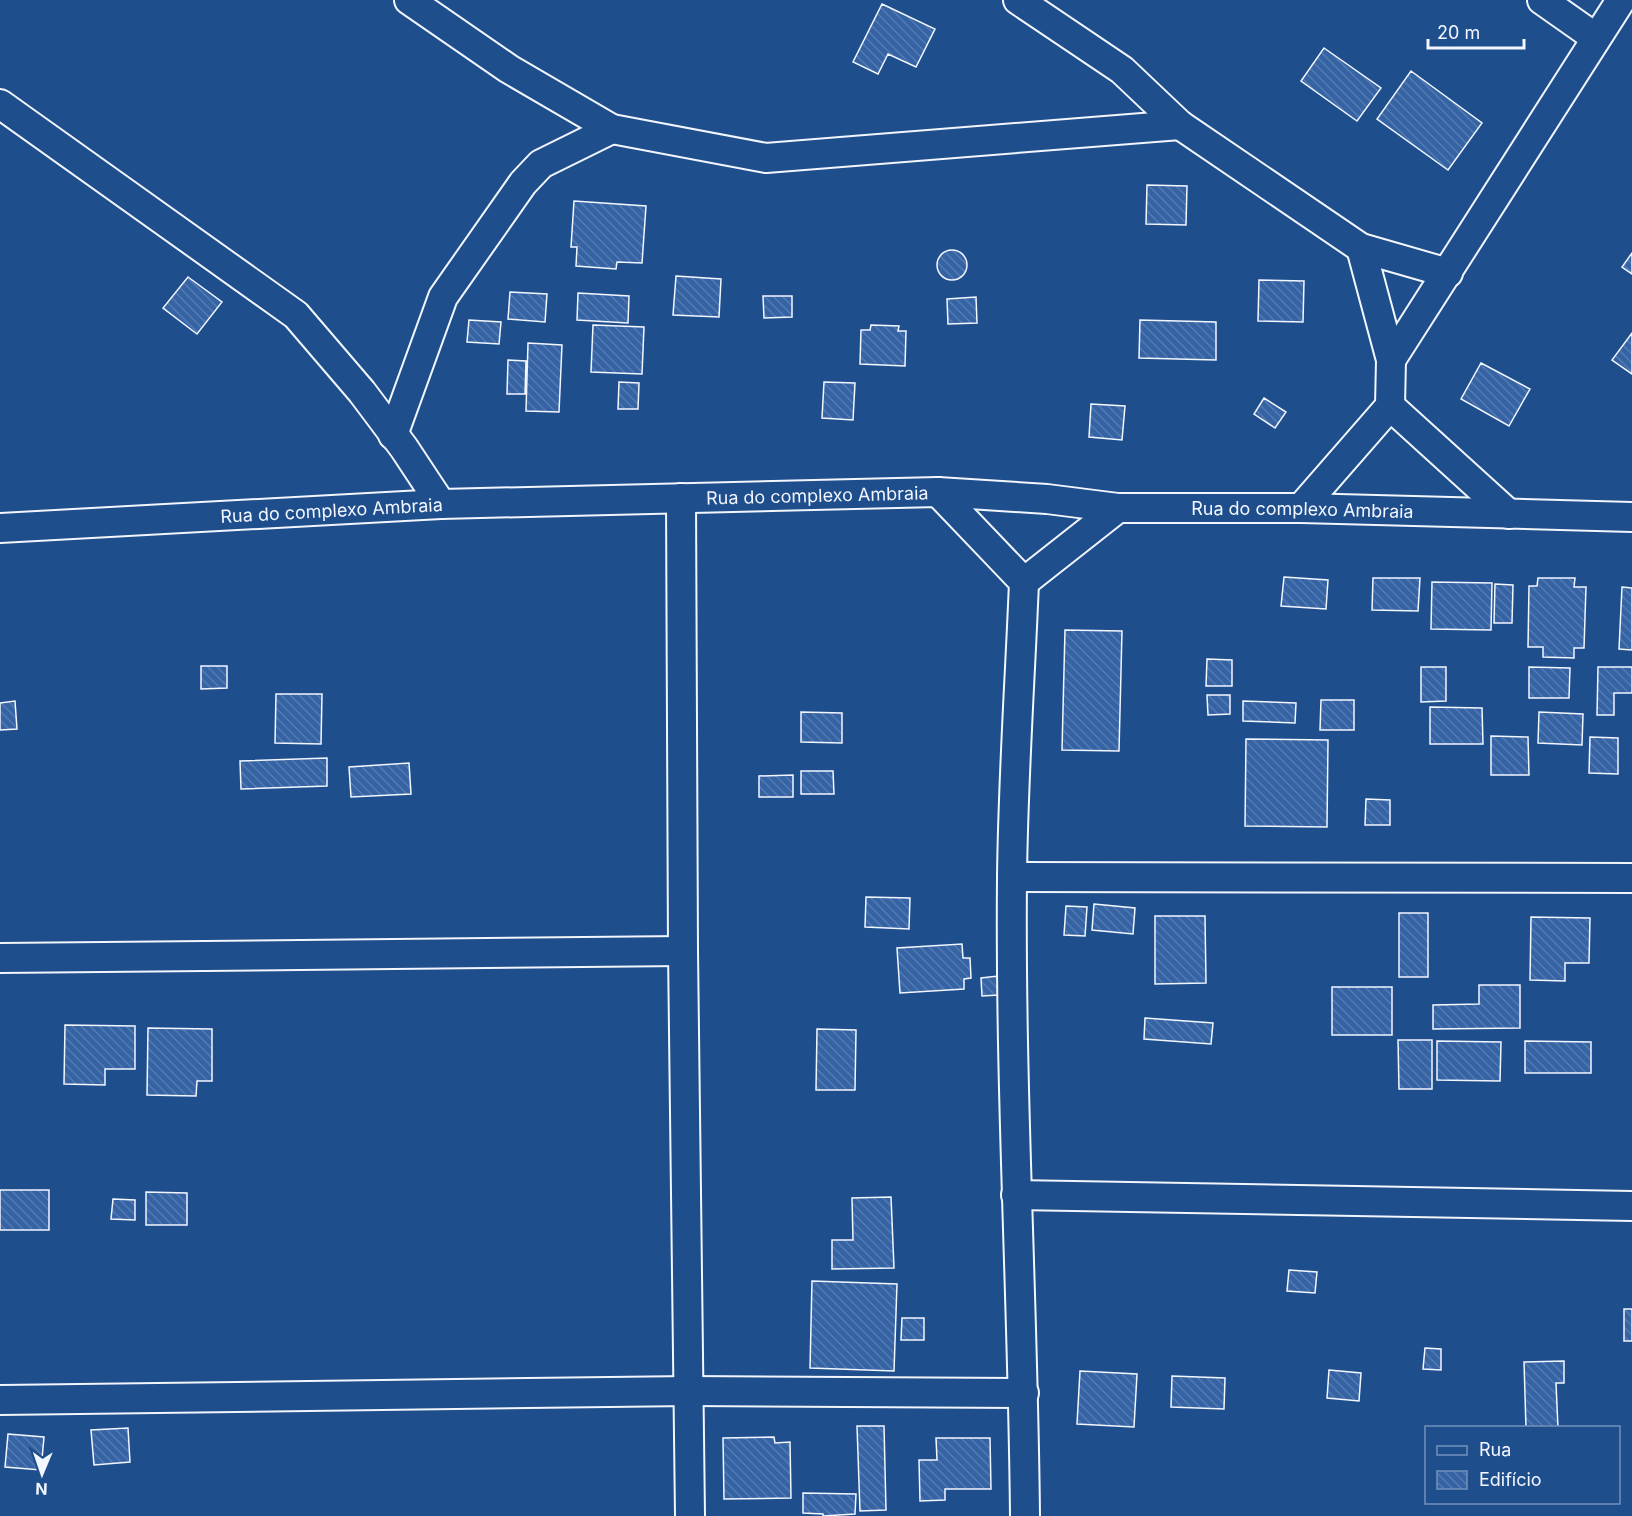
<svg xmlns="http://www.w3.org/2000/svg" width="1632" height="1516" font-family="Inter,sans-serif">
<defs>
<pattern id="building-back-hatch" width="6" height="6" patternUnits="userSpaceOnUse" patternTransform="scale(1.5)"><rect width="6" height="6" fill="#3563a3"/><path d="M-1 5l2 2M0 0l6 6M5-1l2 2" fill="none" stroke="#537ab1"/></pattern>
</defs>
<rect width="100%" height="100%" fill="#1f4e8c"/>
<path fill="url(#building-back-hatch)" stroke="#f2f6ff" stroke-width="1.5" d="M882 4 935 29 916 67 888 54 878 74 853 62Z
M1324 48 1381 88 1357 121 1301 81Z
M1411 71 1482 123 1448 170 1377 119Z
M1147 185 1187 186 1186 225 1146 224Z
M574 201 646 206 642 263 617 262 616 269 576 266 577 247H571Z
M937 265a15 15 0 1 1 30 0a15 15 0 1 1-30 0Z
M1632 253V274L1622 267Z
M676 276 721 279 719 317 673 315Z
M188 277 222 302 197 334 163 308Z
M1259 280 1304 281 1303 322 1258 321Z
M510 292 547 294 545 322 508 319Z
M578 293 629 296 628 323 577 320Z
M763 296H792V317L764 318Z
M976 297 977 323 948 324 947 299Z
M469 320 501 322 499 344 467 342Z
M1140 320 1216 322V360L1139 358Z
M593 325 644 327 642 374 591 372Z
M871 325 899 326 898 331H906L905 366 860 364 861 330H870Z
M1632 333V374L1612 360Z
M528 343 562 345 559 412 526 411Z
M508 360 526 361 525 394H507Z
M1481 363 1530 389 1509 426 1461 399Z
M619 382 639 383 638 409H618Z
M824 382 855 383 853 420 822 418Z
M1264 398 1286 412 1275 428 1254 414Z
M1091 404 1125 406 1122 440 1089 437Z
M1284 577 1328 580 1326 609 1281 606Z
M1373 578H1420L1418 611 1372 610Z
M1538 578H1575L1574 587H1586L1584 648H1574V658L1543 657V647H1528L1529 586H1537Z
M1432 582 1492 583 1491 630 1431 629Z
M1495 584 1513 585 1512 623H1494Z
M1622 587 1632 588V650L1619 649Z
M1065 630 1122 631 1119 751 1062 750Z
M1207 659 1232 660V686H1206Z
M201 666H227V688L201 689Z
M1421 667H1446V701L1421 702Z
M1529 667 1570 668 1569 698H1529Z
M1598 667H1632V693H1614V715H1597Z
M276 694H322L321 744 275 743Z
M1207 695H1230V714L1208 715Z
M1321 700H1354V730H1320Z
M15 701 17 729 0 730V703Z
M1243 701 1296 703 1295 723 1243 721Z
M1430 707 1482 708 1483 744H1430Z
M801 712 842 713V743L801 742Z
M1539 712 1583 714 1582 745 1538 743Z
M1491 736 1528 737 1529 775H1491Z
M1590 737 1618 738V774L1589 773Z
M1246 739 1328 740 1327 827 1245 826Z
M327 758V786L241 789 240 761Z
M409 763 411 794 351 797 349 767Z
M801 771H833L834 794H801Z
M793 775V797H759V776Z
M1366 799 1390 800V825H1365Z
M866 897 910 898 909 929 865 927Z
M1094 904 1135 908 1133 934 1092 930Z
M1066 906 1087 907 1085 936 1064 935Z
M1399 913H1428V977H1399Z
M1155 916H1205L1206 983 1155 984Z
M1531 917 1590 918 1589 963H1565V981L1530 980Z
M962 944 963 958H970L971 978 964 979V989L900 993 897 948Z
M998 976 999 995 982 996 981 978Z
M1479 985H1520V1028L1433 1029V1005L1479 1004Z
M1332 987H1392V1035H1332Z
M1145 1018 1213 1023 1211 1044 1144 1039Z
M65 1025 135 1026V1069H105V1085L64 1084Z
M148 1028 212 1029V1081H197L196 1096 147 1095Z
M817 1029 856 1030 855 1090H816Z
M1398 1040H1432V1089H1399Z
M1437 1041 1501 1042 1500 1081 1437 1080Z
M1525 1041 1591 1042V1073H1525Z
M0 1190H49V1230H0Z
M146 1192 187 1193V1225H146Z
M891 1197 894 1268 832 1269V1240H853L852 1198Z
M113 1199 135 1200V1220L111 1219Z
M1289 1270 1317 1272 1315 1293 1287 1291Z
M812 1281 897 1284 894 1371 810 1368Z
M1624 1309H1632V1341H1624Z
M902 1318H924V1340H901Z
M1425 1348 1441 1349V1370L1423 1369Z
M1564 1361V1383H1556L1558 1428H1526L1524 1362Z
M1329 1370 1361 1373 1359 1401 1327 1398Z
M1080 1371 1137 1374 1134 1427 1077 1424Z
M1172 1376 1225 1378 1224 1409 1171 1407Z
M857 1426H884L886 1510 860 1511Z
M128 1428 130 1462 94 1465 91 1430Z
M8 1434 44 1437 41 1470 5 1467Z
M774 1437 775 1443 790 1442 791 1498 724 1499 723 1438Z
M936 1438H990L991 1489H945V1500L920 1501 919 1460H937Z
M803 1493 856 1494 855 1514 823 1516V1514L803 1513Z"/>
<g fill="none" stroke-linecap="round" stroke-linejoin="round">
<g stroke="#f2f6ff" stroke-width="32">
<g id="minor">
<path d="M409 0 509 69 612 129 766 158 1180 125"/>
<path d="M1018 0 1122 70 1180 125 1361 248 1448 273"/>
<path d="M1542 0 1596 38"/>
<path d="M0 104 296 315 362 392 404 448 441 504"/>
<path d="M1391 360 1621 0"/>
<path d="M1390 406 1509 514"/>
<path d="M393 435 443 297 523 183 541 164 612 129"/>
<path d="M938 492 1024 582C1020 681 1013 779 1012 878 1010 1091 1023 1303 1025 1516"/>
<path d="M681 498 683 951 690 1516"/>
<path d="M1301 508 1390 406 1391 360 1361 248"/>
<path id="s1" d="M0 528 441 504 938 492 1047 499 1118 508H1301L1632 517"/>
<path d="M1024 582 1118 508"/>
<path d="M1012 877 1632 878"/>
<path d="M0 958 683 951"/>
<path d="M1016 1195 1632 1206"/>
<path d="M0 1400 689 1391 1024 1393"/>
</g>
</g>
<use href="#minor" stroke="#1f4e8c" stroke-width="28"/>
</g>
<g text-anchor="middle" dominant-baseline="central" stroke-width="4.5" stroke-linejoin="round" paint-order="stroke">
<g font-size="18" fill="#f2f6ff" stroke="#1f4e8c">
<text stroke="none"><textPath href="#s1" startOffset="818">Rua do complexo Ambraia</textPath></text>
<text stroke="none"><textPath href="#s1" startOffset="332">Rua do complexo Ambraia</textPath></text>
<text stroke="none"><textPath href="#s1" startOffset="1304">Rua do complexo Ambraia</textPath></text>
</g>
</g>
<rect x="1425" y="1426" width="195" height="78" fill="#1f4e8c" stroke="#7391ba" stroke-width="1.5"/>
<rect x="1437" y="1446" width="30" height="9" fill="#1f4e8c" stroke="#7391ba" stroke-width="1.5"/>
<text x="1479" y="1456" font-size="18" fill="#f2f6ff">Rua</text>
<rect x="1437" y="1471" width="30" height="18" fill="url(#building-back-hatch)" stroke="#7391ba" stroke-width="1.5"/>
<text x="1479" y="1486" font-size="18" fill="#f2f6ff">Edifício</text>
<g transform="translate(42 1474) rotate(182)" stroke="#1f4e8c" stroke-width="4.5" paint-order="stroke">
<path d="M0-4.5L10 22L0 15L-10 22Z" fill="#f2f6ff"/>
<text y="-9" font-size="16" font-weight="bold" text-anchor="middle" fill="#f2f6ff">N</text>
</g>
<path d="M1428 39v9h96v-9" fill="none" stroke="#f2f6ff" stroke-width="3"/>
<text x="1437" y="39" font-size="18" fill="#f2f6ff" stroke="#1f4e8c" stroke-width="4.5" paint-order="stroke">20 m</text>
</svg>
